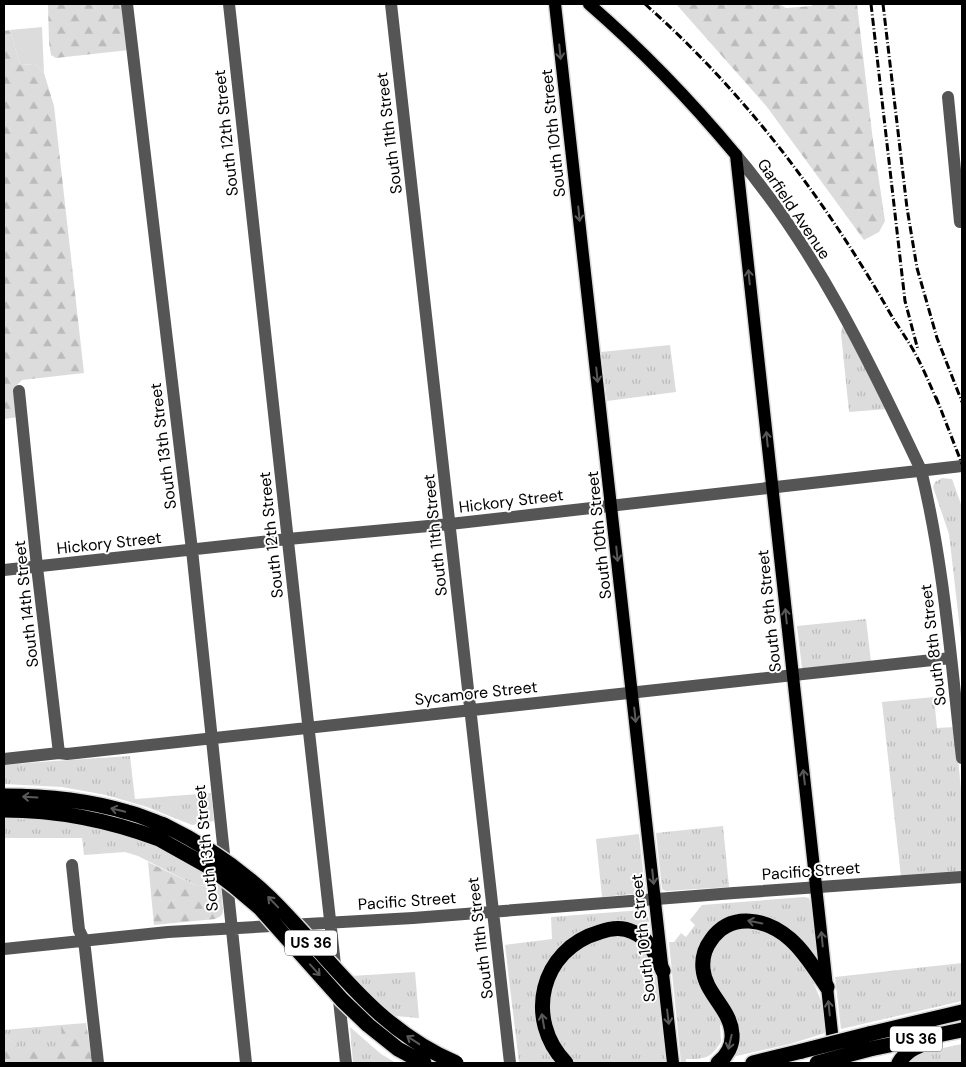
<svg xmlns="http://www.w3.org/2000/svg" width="966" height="1067" font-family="'DM Sans',sans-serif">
<defs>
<pattern id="grass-tufts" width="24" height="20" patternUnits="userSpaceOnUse" patternTransform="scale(1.25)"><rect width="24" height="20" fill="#dcdcdc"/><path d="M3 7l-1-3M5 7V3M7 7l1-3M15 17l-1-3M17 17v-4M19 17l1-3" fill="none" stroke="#bbb"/></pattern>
<pattern id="forest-firs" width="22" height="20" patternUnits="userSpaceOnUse" patternTransform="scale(1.25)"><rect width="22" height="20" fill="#dcdcdc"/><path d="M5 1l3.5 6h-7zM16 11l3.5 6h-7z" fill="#bbb"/></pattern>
</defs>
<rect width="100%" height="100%" fill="#fff"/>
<path fill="url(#grass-tufts)" d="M842 327 846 328 887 409 849 412 841 333Z
M670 345 676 392 607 401 601 352Z
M942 478 952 479 962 507V647L949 534 933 487 935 482Z
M866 619 871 662 806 669 802 668 797 626Z
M934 697 937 728 955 727 962 800V872L901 877 882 702Z
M130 756 135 799 211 793 214 821 192 825 147 807 106 795 62 787 4 784V765C46 761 88 759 130 756Z
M4 818C69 819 137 828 192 864 202 870 211 878 221 884L197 886 138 856 125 852 84 855 82 838H4Z
M723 826 729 887 666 891 662 889 656 833Z
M639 834 645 889 642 893 602 897 596 839Z
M804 897 809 898 811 904 817 959 786 928 717 927 700 981 708 1000 724 1024 720 1025 721 1042C710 1059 705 1059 686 1059V1063H681L669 942H674L681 933 686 937 695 925 690 920 702 905Z
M642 910 647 912 652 941 639 930 563 946 536 1011 539 1034 546 1051 555 1063H519L505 945 552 939 551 917Z
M746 926 780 936 807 967 822 1003 825 1033 790 1044 732 1057 736 1044 708 975 711 952 725 933Z
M614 936C626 936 638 939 646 948 659 964 663 1040 666 1063H572L564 1056 546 1009 552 983 569 957 581 947 605 938Z
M962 963V1001L841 1029 835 977Z
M415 972 419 1018 395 1016 367 993 351 976Z
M61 1025 63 1049H21L4 1035V1030Z
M350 1027 381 1054 396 1063H353Z
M962 1044V1063H908L919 1053Z"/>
<path fill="url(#forest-firs)" d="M48 4H122L129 50 56 58 51 55 49 43Z
M676 4H779L786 8 812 6V4H857L872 133 885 221 879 232 864 240 767 107Z
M10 30 20 65 35 64 44 73 54 106 84 373 22 380 16 386 18 417 4 419V31Z
M148 862 197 886 221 884 223 912 221 916 215 919 154 925Z
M86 1023 93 1063H4V1035L21 1049H62L61 1025Z"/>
<path fill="#dcdcdc" d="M42 27 44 73 35 64 20 65 10 30Z"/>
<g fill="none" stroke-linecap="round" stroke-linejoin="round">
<g stroke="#dbdbdb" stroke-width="15">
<path id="major" d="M555 4 673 1063
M589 4C642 50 691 101 736 155L834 1051"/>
</g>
<g stroke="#dbdbdb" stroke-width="18">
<path id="highway" d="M4 796C45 796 87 800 127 812 140 815 152 821 164 825
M4 810C58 810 108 820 159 839
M869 1034 962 1012
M870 1049 962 1030
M566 1063C524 1020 540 949 600 932 611 928 623 927 633 932 650 939 656 956 663 971
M718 1063C727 1056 733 1045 732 1034 731 1009 705 994 703 969 702 959 705 948 711 940 731 911 767 919 790 939 805 952 816 971 827 987
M753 1063 802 1051
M899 1063C906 1051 915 1047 927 1043"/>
</g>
<path stroke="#555" stroke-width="12" d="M127 4 192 550 246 1063
M229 4C266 357 307 710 346 1063
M391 4 510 1063
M948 97 960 222H962
M736 155C815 248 869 360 921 470 944 564 951 662 962 758
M19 391 37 567 59 753
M4 570 288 539 450 524 962 466
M4 759 59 753 67 754 951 658
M72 865 79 930 84 940 98 1063
M4 949 168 932 413 918 734 893 962 877"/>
<use href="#major" stroke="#000" stroke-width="12"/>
<use href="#highway" stroke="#000" stroke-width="15"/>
<path stroke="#000" stroke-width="3" stroke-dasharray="8 2.5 1 2.5" stroke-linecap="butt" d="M645 4C742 90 821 194 886 306 895 323 907 338 916 355 924 370 931 387 938 403
M871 4 905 301 918 350
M883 4 907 208 917 268 937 338 962 402
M936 397 962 464"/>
<g stroke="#dbdbdb" stroke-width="18" stroke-linecap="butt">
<path id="highway-bridge" d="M164 825C203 844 239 868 270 898 332 959 372 1027 456 1063
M159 839 209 867 234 886 260 908 342 1000 368 1025 398 1049 424 1063
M802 1051 869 1034
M817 1063 870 1049"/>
</g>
<use href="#highway-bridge" stroke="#000" stroke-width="15"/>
</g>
<defs><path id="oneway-shaft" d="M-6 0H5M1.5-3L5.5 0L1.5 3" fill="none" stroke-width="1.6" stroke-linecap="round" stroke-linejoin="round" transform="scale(1.25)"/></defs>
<g stroke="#595959">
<use href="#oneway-shaft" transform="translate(560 52) rotate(84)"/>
<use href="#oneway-shaft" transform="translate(579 214) rotate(84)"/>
<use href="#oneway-shaft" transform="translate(749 277) rotate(-96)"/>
<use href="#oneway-shaft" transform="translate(597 375) rotate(84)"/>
<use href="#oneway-shaft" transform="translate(767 439) rotate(-96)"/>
<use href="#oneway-shaft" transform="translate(617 554) rotate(84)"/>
<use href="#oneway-shaft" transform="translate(786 616) rotate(-96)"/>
<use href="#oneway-shaft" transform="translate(635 715) rotate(84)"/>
<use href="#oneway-shaft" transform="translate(804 777) rotate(-97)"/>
<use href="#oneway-shaft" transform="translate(30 797) rotate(-177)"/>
<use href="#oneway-shaft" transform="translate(118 810) rotate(-166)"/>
<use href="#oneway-shaft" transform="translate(653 877) rotate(84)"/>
<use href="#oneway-shaft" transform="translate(273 902) rotate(-134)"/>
<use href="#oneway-shaft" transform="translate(755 922) rotate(-169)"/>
<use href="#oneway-shaft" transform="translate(822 939) rotate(-96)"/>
<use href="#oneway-shaft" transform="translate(315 970) rotate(48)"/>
<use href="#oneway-shaft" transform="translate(829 1008) rotate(-96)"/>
<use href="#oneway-shaft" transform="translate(668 1017) rotate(83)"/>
<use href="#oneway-shaft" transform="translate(543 1021) rotate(-100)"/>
<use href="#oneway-shaft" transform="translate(413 1040) rotate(-147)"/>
<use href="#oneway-shaft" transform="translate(730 1042) rotate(103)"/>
</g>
<g text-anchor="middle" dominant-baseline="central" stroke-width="4" stroke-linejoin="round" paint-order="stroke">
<g fill="#fff" stroke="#4c4c4c" stroke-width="1">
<rect x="285" y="930.5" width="52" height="25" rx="4"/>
<rect x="890" y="1026.5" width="52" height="25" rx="4"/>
</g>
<g font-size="15" font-weight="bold" fill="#000">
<text x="311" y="943">US 36</text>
<text x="916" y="1039">US 36</text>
</g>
<g font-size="16" fill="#000" stroke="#fff">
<text transform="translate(226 133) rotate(-96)">South 12th Street</text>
<text transform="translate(389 133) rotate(-97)">South 11th Street</text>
<text transform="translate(553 133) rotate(-96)">South 10th Street</text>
<text transform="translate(794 209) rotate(56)">Garfield Avenue</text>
<text transform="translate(163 446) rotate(-97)">South 13th Street</text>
<text transform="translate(511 501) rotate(-7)">Hickory Street</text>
<text transform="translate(271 535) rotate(-96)">South 12th Street</text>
<text transform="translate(435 535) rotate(-96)">South 11th Street</text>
<text transform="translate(599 535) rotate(-96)">South 10th Street</text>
<text transform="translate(109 543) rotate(-6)">Hickory Street</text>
<text transform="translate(26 604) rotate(-96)">South 14th Street</text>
<text transform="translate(769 611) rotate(-96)">South 9th Street</text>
<text transform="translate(933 645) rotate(-97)">South 8th Street</text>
<text transform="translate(476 693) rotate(-6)">Sycamore Street</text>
<text transform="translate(206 848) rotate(-96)">South 13th Street</text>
<text transform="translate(811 871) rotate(-4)">Pacific Street</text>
<text transform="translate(407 901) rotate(-4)">Pacific Street</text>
<text transform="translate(480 938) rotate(-97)">South 11th Street</text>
<text transform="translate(643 938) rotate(-96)">South 10th Street</text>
</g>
</g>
<rect width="966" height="1067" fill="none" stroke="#000000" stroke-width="10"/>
</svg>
